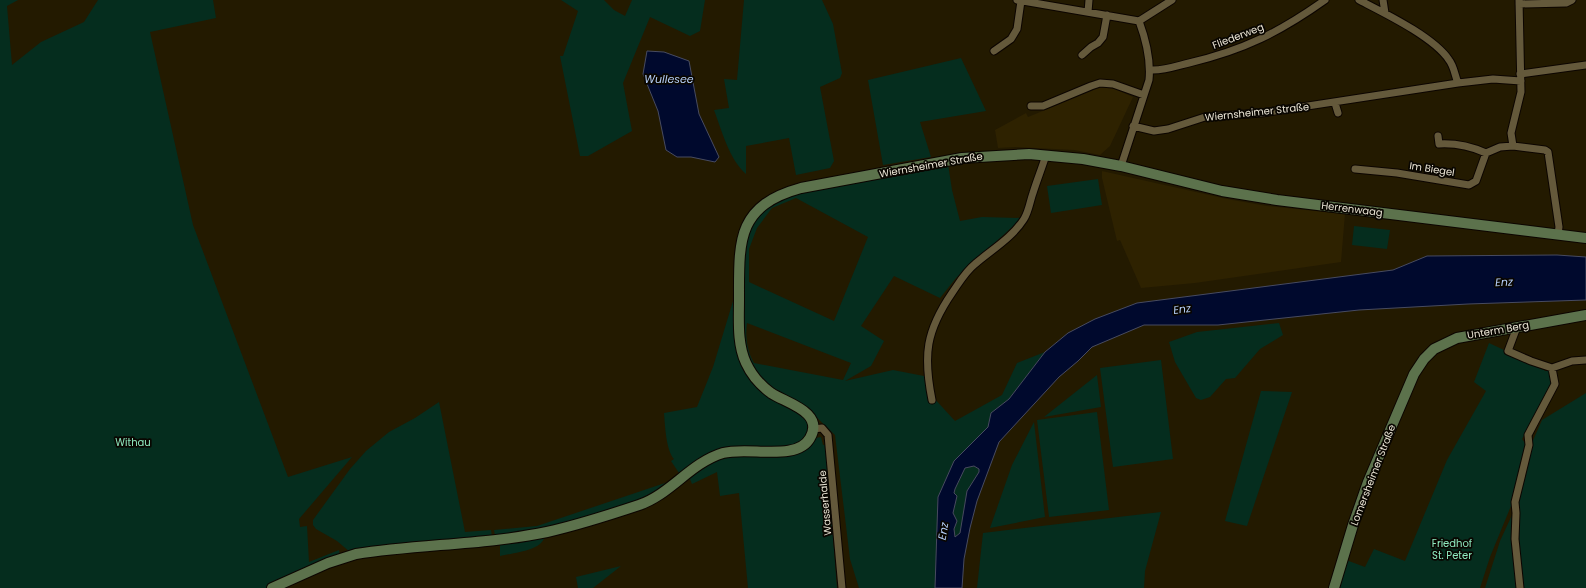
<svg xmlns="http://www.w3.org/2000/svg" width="1586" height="588" font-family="Poppins,sans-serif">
<rect width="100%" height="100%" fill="#231a00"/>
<path fill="#2e2200" d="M1101 87 1115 89 1133 97 1110 146 1100 155 1074 150 1016 147 998 148 995 130 1026 113 1028 117Z
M1102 171 1227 199 1267 206 1345 214 1341 262 1195 283 1141 288 1120 240 1117 241 1102 178Z"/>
<path fill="#052d1e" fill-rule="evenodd" d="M0 0H18L7 6 12 65 41 42 84 22 98 0H213L216 18 150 32 193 225 288 477 352 457 299 519 300 527 307 526 309 562 339 550 340 556 266 588H0Z
M561 0H604L614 10 625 16 632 0H705L700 31 690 36 650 17 623 83 632 131 588 156H580L560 56H563L578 11Z
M744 0H822L833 24 842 73 840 78 820 87 834 161 830 168 796 175 789 138 746 146V174C729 159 722 131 714 110L729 108 724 79 737 80Z
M961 58 986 111 920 122 931 157 883 165 868 80Z
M948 164 952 190 960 221 982 217 1022 218 956 278 940 298 894 276 861 326 884 341 871 366 845 381 893 370 929 377 933 397 955 421 1002 395 1017 363 1045 352 1009 399 991 413 988 427 954 461 938 498 935 588H859L850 559 835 435 812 413 774 391 759 378 747 356 742 331 741 263 746 234 762 211 792 194ZM796 198 868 237 834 321 749 282V249L757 228 772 208ZM747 323 851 363 843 380 754 363C747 351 745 336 747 323Z
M1098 179 1102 205 1051 213 1047 186Z
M1354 226 1390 230 1387 249 1352 245Z
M737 288 746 369 796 410 807 421V435L800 442 787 448H734L650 498 552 527 495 536 494 530 537 526 668 482 681 476 671 461 674 459C666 450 665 425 664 413L697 407 713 367Z
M1279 323 1283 335 1260 349 1235 378 1226 379 1210 397 1201 400 1196 398 1175 362 1169 342 1197 332Z
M1489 343 1504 350 1508 355 1546 371 1552 370 1554 385 1522 439 1527 446 1513 501 1490 557 1480 588H1335L1346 560 1365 567 1374 549 1405 561 1447 460 1486 391 1474 382Z
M1161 360 1173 459 1113 467 1100 368Z
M1097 375 1101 407 1044 417Z
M1261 391 1292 392 1247 526 1225 521Z
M1586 393V588H1485L1500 541 1518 502 1531 445 1542 420Z
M439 402 465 532 491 530 492 536 350 552 337 541 316 529 313 525V520L350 469 366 451 389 432 415 418Z
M1097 412 1109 510 1049 517 1037 420Z
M1034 422 1045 517 990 528 1012 465Z
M821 437 823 445 828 444 832 487H829L837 588H748L739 493 720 496 717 472 692 484 690 479 686 481 688 477 721 457 797 454C805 451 813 447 815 438Z
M974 466 979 469V472L967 491 960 533 955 537 954 529 957 521 953 513 957 496 954 493 955 489 965 468Z
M1161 512 1145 571 1144 588H977L983 533Z
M545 534C545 551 512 553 500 556V544Z
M621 566 593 588H578L576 577Z"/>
<path fill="#00092d" stroke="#474b60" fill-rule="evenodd" d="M647 51 664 52 689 61 699 114 719 157 715 162 691 157H677L666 150 658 111 643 74Z
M1557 255 1586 257V300L1468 304 1359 310 1218 325H1144L1092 347 1078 361 1059 377 999 442 977 501 970 528 964 559 962 588H935L938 497 954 461 988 427 991 413 1009 399 1045 352 1068 333 1095 319 1137 303 1393 270 1427 256ZM974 466 979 469V472L967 491 960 533 955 537 954 529 957 521 953 513 957 496 954 493 955 489 965 468Z"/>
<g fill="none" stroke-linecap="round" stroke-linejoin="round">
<g stroke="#0c0500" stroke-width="9">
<path id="street" d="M1017 0 1139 21
M1359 0C1384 13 1434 37 1449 60 1454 66 1455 76 1458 83
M1383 0 1385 13
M1519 0 1521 92 1511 133 1513 146 1545 150 1548 152 1559 227 1558 234
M1519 4 1566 3 1572 0
M1088 12 1089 0
M1139 21 1172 0
M994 51 1011 39 1017 29 1021 1
M1082 55 1091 47 1098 43 1103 37 1107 15
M1150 70C1163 71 1177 66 1189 63 1244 50 1280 32 1325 0
M1520 74 1586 65
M1335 103 1338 113
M1031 106H1043L1091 86 1100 83 1113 84 1144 95
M1133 126 1154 131 1168 129 1205 117 1262 113 1458 83 1493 79 1521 81
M1438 136 1439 144C1456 143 1470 146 1486 153
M1121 166 1149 80C1151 60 1146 40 1139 21
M1355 169 1397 173 1469 185 1476 181 1486 153 1500 147 1513 146
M1517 327 1508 351 1531 361 1552 368 1572 361 1586 360
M932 400C923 355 926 331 952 293 959 283 965 272 975 264 991 250 1012 238 1024 219 1029 211 1030 201 1033 193 1037 180 1042 168 1046 155
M813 429 822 428 828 435 842 588
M1520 588 1515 539 1516 513 1515 502 1529 445 1528 435 1555 384 1552 368"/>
</g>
<g stroke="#0c0500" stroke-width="12">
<path id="secondary" d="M272 588 328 563 356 554C419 544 484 545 547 532 578 525 609 515 639 505 671 494 690 463 723 453 748 446 797 462 810 438 825 412 786 403 771 393 760 385 752 376 746 363 737 344 739 320 739 300 739 241 736 206 801 188L962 158 1029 154 1083 159 1121 166 1222 191 1277 200 1586 238
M1334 588 1353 525 1368 482 1414 374 1424 359 1434 349 1457 338 1586 315"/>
</g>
<use href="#street" stroke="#64593b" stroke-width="7"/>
<use href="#secondary" stroke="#5c724c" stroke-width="10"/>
</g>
<g text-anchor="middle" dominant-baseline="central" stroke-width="3.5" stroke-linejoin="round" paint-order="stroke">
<g font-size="10" fill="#ece6d6" stroke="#090600">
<text transform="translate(1238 36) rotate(-21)">Fliederweg</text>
<text transform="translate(1257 112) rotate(-6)">Wiernsheimer Straße</text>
<text transform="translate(931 165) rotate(-10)">Wiernsheimer Straße</text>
<text transform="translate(1432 169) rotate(9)">Im Biegel</text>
<text transform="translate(1352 209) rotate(7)">Herrenwaag</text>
<text transform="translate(1498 330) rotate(-10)">Unterm Berg</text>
<text transform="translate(1373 475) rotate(-69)">Lomersheimer Straße</text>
<text transform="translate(825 503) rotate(-95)">Wasserhalde</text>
</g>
<g font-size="10" fill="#8feabf" stroke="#090600">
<text x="133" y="442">Withau</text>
<text x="1452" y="543">Friedhof<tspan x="1452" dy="12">St. Peter</tspan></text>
</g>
<g font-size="11" font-style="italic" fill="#b7d0fa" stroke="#090600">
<text x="669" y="79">Wullesee</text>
<text transform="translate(1504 282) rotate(-2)">Enz</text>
<text transform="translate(1182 309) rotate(-7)">Enz</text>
<text transform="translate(943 531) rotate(-80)">Enz</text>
</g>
</g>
</svg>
